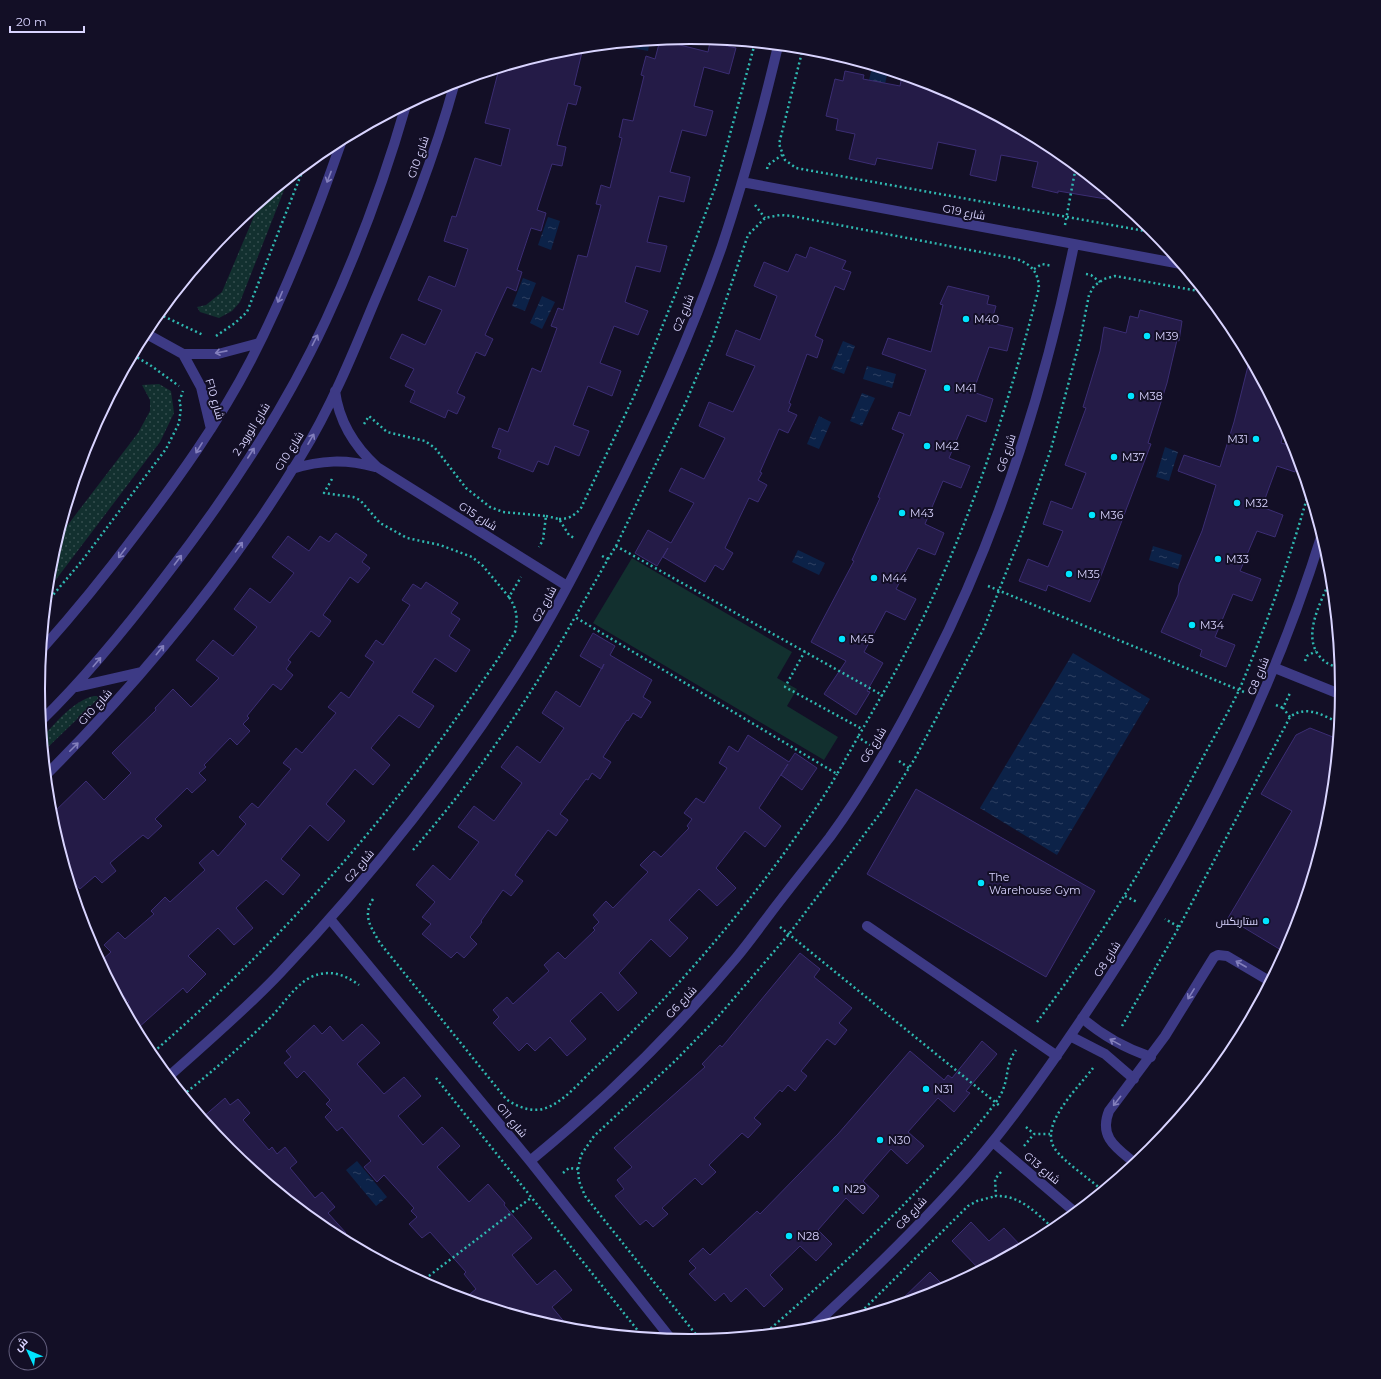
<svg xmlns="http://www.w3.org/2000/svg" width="1381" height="1379" font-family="Montserrat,Cairo,sans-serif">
<defs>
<pattern id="garden-dots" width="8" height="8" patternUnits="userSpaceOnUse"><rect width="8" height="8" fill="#12302f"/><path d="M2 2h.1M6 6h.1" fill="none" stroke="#344d4e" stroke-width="1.8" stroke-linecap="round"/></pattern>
<pattern id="water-ripples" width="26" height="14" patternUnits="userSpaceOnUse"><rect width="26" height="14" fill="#0c2248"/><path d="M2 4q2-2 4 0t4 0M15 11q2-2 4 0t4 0" fill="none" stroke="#2f4163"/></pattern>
</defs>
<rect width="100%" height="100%" fill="#130f26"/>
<path fill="#12302f" d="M632 558 792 652 777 678 797 689 787 706 838 737 824 760 593 623Z"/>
<path fill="url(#garden-dots)" d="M288 180 240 302 232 311 219 318 200 312 197 307 206 305 222 292 260 202Z
M159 384 171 391 174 413 160 442 48 590 51 562 57 539 138 433 150 411V400L142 385Z
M94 696H101L44 751 43 736C58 721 73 701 94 696Z"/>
<path fill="url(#water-ripples)" d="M650 41 648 51 618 45V44Z
M843 57 888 71 885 84 869 80 872 68 842 62Z
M548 217 560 221 551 250 538 245Z
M523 278 536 283 525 311 512 306Z
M542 296 555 302 542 329 530 323Z
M843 341 855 346 844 374 831 369Z
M867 366 896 374 892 388 863 379Z
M862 393 875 398 862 426 850 421Z
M819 416 831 422 819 449 807 444Z
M1165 447 1178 452 1169 481 1156 477Z
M1153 546 1182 555 1178 569 1149 560Z
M798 550 825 563 819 575 792 562Z
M1073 653 1150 699 1057 855 980 808Z
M357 1161 387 1197 376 1206 346 1170Z"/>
<path fill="#241b47" stroke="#3b2d73" d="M660 40 708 52 710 42 736 48 729 74 704 67 694 106 713 111 706 136 682 130 670 172 690 177 684 202 659 196 647 242 667 246 660 272 636 266 625 302 648 311 638 335 614 326 600 363 621 371 612 396 588 386 573 425 589 431 579 456 555 446 548 465 538 461 533 472 498 458 501 450 492 447 499 428 508 432 532 368 541 372 557 328 551 326 558 308 563 310 578 255 587 257 601 205 596 204 601 185 610 188 622 138 619 137 623 119 633 121 644 76 641 75 646 56 655 59Z
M583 48 574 85 581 87 576 105 568 103 557 145 566 147 562 166 552 164 537 210 546 213 541 231 531 228 517 270 522 272 516 291 507 287 485 335 493 339 485 356 476 352 457 393 465 397 457 414 448 410 445 418 410 402 415 391 405 386 414 369 390 358 402 334 425 345 442 310 418 300 429 276 455 287 468 249 444 241 452 216 456 217 475 158 501 166 510 129 485 123 499 69 563 50Z
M845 71 864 75 863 79 900 86 902 76 921 81 920 87 957 96 1053 147 1118 201 1058 191V193L1032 187 1038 162 1001 155 996 181 970 175 976 150 938 142 932 169 877 158 875 165 849 159 855 134 836 130 838 119 826 116 835 79 843 81Z
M810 247 846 261 842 269 851 272 844 290 835 286 815 336 823 340 817 358 807 354 789 403 791 404 788 411 797 415 788 433 779 429 760 472 762 473 758 480 767 485 758 502 749 498 725 548 733 553 723 570 715 565 705 582 663 557 668 548 657 566 635 553 648 530 671 543 694 503 669 491 681 468 704 479 725 438 699 426 709 402 733 412 755 366 726 355 736 330 760 340 777 296 754 286 764 262 788 272 796 254 806 258Z
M948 286 989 296 987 304 996 306 991 323 1013 328 1007 351 989 347 973 392 993 399 986 422 967 415 949 458 970 466 961 488 943 481 925 524 944 533 935 555 918 548 896 589 916 599 905 620 886 611 864 652 883 663 867 691 870 692 856 715 824 694 846 661 811 642 854 561 852 560 880 498 878 497 904 434 892 429 899 412 910 416 926 370 882 354 888 338 931 352 943 305 940 304Z
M1140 310 1182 321 1179 341 1177 340 1167 383 1148 443 1151 444 1099 581 1090 602 1048 585 1046 591 1019 581 1028 559 1048 567 1063 531 1043 524 1051 501 1072 509 1086 473 1065 465 1086 408 1083 407 1100 351 1104 327 1126 333 1130 316 1138 318Z
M1250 358 1285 425 1281 443 1296 447 1299 459 1295 472 1277 466 1262 507 1283 515 1275 537 1257 531 1240 571 1261 579 1252 601 1233 594 1215 637 1235 645 1226 667 1200 656 1202 650 1161 632 1178 595 1179 585 1202 531 1216 485 1178 471 1184 455 1220 467 1234 422Z
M336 533 367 555 362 562 370 568 358 583 350 577 323 615 331 621 319 637 311 631 288 660 291 662 286 669 293 675 281 690 273 684 247 716 249 718 243 724 250 731 237 745 230 738 204 765 206 767 199 773 206 780 192 793 187 788 155 819 162 826 148 839 143 835 110 863 116 871 102 883 95 876 80 889 68 875 50 816 86 781 104 800 131 773 112 753 156 710 155 708 173 689 191 707 219 678 196 660 213 640 233 656 257 627 234 609 250 588 270 603 294 573 272 557 288 536 309 551 320 536 329 542Z
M426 582 458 603 451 613 460 619 449 636 470 650 456 672 435 658 412 692 434 706 419 728 399 715 371 748 390 765 373 785 355 769 326 804 345 821 328 841 310 825 281 859 300 875 283 895 266 880 236 908 253 928 234 945 218 928 188 956 206 974 187 993 183 988 138 1028 130 1019 124 1006 129 1002 110 981 100 962 111 952 104 945 118 932 125 939 154 914 151 911 165 897 170 902 205 870 199 863 213 850 218 856 246 824 239 817 252 803 258 808 291 769 283 763 296 748 302 753 336 713 328 707 341 692 349 698 374 662 365 656 376 640 383 645 410 605 402 600 413 584 421 589Z
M593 633 615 646 610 655 652 680 643 697 651 702 641 718 633 713 628 721 627 720 603 757 611 762 600 779 592 773 588 780 586 779 560 814 568 820 556 836 548 830 515 875 523 881 511 896 503 890 481 921 482 922 470 937 477 944 464 958 457 952 451 958 422 934 431 924 422 917 435 902 416 885 433 865 450 880 479 842 458 827 474 806 494 821 522 783 501 767 517 746 540 763 564 728 542 713 556 691 580 707 604 664 602 669 580 656Z
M1310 728 1338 739 1330 817 1293 939 1286 953 1228 918 1292 811 1261 794 1296 735Z
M748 735 789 762 795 753 817 768 802 790 781 775 788 764 759 808 781 826 765 847 745 831 716 868 736 888 717 906 699 889 669 920 688 938 670 957 651 939 619 973 637 993 618 1011 601 992 570 1021 586 1039 567 1056 550 1037 535 1051 527 1043 519 1051 493 1023 499 1017 493 1010 507 997 513 1004 549 971 544 965 558 952 565 959 595 930 593 928 599 922 593 915 606 901 613 908 648 872 640 865 654 851 661 857 689 828 687 826 692 819 684 813 696 798 704 803 727 768 719 763 729 746 738 752Z
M916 789 1095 891 1046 977 867 874Z
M800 953 820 969 814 977 852 1008 839 1023 847 1030 835 1045 827 1039 801 1071 807 1076 795 1091 788 1085 782 1092 780 1090 754 1118 761 1124 748 1138 742 1133 709 1165 716 1172 702 1185 695 1178 662 1208 668 1214 653 1227 646 1220 640 1225 615 1196 624 1189 617 1180 632 1167 614 1148 705 1067 702 1064 720 1045 722 1047Z
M362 1024 380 1043 357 1064 384 1094 404 1077 421 1096 398 1116 423 1145 442 1127 460 1146 437 1167 469 1202 488 1184 505 1203 504 1205 532 1238 512 1255 537 1285 555 1270 572 1290 552 1307 571 1330 464 1299 476 1289 464 1274 466 1272 430 1232 422 1238 409 1224 417 1217 411 1211 414 1208 384 1175 377 1182 364 1167 371 1161 342 1127 337 1131 325 1117 332 1110 326 1104 330 1100 304 1071 297 1078 284 1063 291 1057 286 1051 314 1025 322 1034 330 1026 343 1041Z
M982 1041 997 1054 966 1091 970 1093 954 1112 938 1098 908 1132 924 1146 907 1164 891 1149 863 1181 879 1196 863 1214 846 1198 818 1230 832 1244 816 1261 800 1246 770 1275 783 1289 764 1307 746 1288 731 1302 724 1293 715 1301 689 1274 696 1268 689 1261 703 1248 710 1255 757 1211 760 1214 838 1134 910 1051 944 1080 948 1075 952 1078Z
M225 1098 230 1105 238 1099 250 1113 243 1120 269 1150 272 1147 277 1154 285 1147 297 1162 290 1168 315 1198 322 1192 335 1207 328 1213 346 1233 340 1239 328 1232 229 1151 202 1118Z
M971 1222 989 1241 1004 1228 1023 1248 981 1271 952 1241Z
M930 1272 947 1289 895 1306Z"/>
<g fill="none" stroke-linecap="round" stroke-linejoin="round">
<path stroke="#2fb8b0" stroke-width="2.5" stroke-dasharray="2 3" stroke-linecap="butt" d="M803 48 779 144 785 160 796 168 1156 233
M767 169 768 165 782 155
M755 205 765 218
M1065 225 1076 166
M1034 269 1042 264 1052 266
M1086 274 1091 275 1100 282
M159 314 203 335
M216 336 235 323 247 312 304 167
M133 355 150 365 179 386
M364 424 369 416 387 432 425 441 435 448 466 488 490 507 503 512 546 516 543 540 539 547
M332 479 324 493 353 497 360 500 380 523 407 538 440 545 472 557 483 566 509 597 521 577
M546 516 559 519 569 535 574 538
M559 519C569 519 574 516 581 508L634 396 677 290 716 185 755 43
M616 546 686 402 713 338 748 235 765 218 780 215 792 216 1017 259C1032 265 1038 272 1039 288 1002 429 956 568 882 695
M602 556 608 559 575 617 837 774 858 737 870 745
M608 559 616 546 882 695 858 737
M1332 576C1322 601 1296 642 1327 663 1331 665 1336 667 1341 668
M988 586 1244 692
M47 602 81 562 166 449 179 423 181 407 179 402 183 391
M805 651 785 687 862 729
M1305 661 1307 656 1316 651
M1276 705 1283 708
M1290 717 1283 708 1290 693
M899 761 909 768
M413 850C475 779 529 700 575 617
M1125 896 1137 902
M373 899C362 916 371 927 380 943L506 1099C516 1106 529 1112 543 1109 564 1103 581 1080 597 1066 666 1001 729 929 785 852 803 826 822 801 837 774
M780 927 1000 1106
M1179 927 1290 717C1307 704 1323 716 1340 723
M1037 1022C1099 940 1153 854 1200 763 1213 738 1228 714 1240 688 1267 624 1290 558 1309 491
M1122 1026 1179 927 1165 919
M150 1055C266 955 369 842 457 717 477 689 497 662 515 632 518 618 517 609 509 597
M1093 1068C1079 1087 1038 1125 1055 1149 1064 1162 1090 1179 1103 1191
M436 1078 643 1337
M183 1095C213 1071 243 1045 270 1018 283 1005 294 986 311 977 329 969 344 974 359 985
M1026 1127 1034 1134
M1024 1146 1034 1134H1050
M578 1169 581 1155 594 1136 675 1061 717 1018 789 934 882 811 914 760 984 628 1021 535 1051 449 1080 340 1089 295 1094 286 1104 279 1115 276 1204 292
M1001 1172 995 1179 996 1196C1021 1195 1037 1214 1055 1230
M563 1173 569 1168 578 1169 579 1181 585 1196 698 1337 703 1341
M421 1282 532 1197
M854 1319 968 1206 977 1201 996 1196
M763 1335C822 1284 879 1232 932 1175 954 1151 977 1128 996 1102 1011 1082 1003 1068 1016 1050"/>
<path stroke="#3d3a85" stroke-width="10" d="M742 182 1181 264
M145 333 183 354 201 387 211 429
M183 354H218L259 343
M335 391C339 422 354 446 377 467L567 586
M292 469C321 460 346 459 375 467
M42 649C75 612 106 574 136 534 178 479 219 422 251 360 287 290 316 215 342 140
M1275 668 1342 695
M76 687 142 672
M41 721C86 677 126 628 164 578 226 498 284 411 326 320 358 251 385 178 406 105
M46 775C142 679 230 572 301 456 330 409 352 356 373 305 404 233 434 159 455 82
M330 919 530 1161 672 1340
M867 926 1057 1056
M1082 1018C1103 1036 1124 1048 1151 1057
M1070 1036 1105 1054 1134 1079
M168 1077C206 1043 245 1010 280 973 371 877 459 766 528 655 553 615 575 573 596 531 644 439 688 344 722 246 744 180 762 113 778 46
M993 1142 1076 1213
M530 1161C605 1100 674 1032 736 958 751 940 765 920 779 902 796 880 813 859 830 837 868 785 901 726 930 668 998 535 1044 391 1074 245
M1136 1164C1118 1149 1098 1138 1109 1111L1165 1036 1214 957 1218 955 1227 956 1271 982
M809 1330C867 1277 924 1222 975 1163 1014 1118 1048 1069 1081 1020 1184 870 1268 708 1322 534"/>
</g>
<defs><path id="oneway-shaft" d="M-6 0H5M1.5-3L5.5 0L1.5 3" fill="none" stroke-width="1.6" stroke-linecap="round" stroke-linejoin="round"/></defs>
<g stroke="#837fbc">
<use href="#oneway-shaft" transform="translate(329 177) rotate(111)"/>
<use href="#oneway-shaft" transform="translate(280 297) rotate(113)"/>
<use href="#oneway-shaft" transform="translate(315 340) rotate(-63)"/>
<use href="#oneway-shaft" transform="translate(221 352) rotate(169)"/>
<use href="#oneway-shaft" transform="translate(311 439) rotate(-60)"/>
<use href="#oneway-shaft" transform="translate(199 448) rotate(122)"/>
<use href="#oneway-shaft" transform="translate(251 453) rotate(-57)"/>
<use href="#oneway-shaft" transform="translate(239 547) rotate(-54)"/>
<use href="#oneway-shaft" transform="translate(122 553) rotate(127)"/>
<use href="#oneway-shaft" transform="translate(178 560) rotate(-53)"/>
<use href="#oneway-shaft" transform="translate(160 650) rotate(-51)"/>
<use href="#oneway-shaft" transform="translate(97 662) rotate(-50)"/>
<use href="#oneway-shaft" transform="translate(74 747) rotate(-45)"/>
<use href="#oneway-shaft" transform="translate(1241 964) rotate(-150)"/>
<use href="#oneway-shaft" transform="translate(1191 994) rotate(122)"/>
<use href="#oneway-shaft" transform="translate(1115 1042) rotate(-151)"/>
<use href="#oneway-shaft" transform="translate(1117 1101) rotate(128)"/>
</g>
<g fill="#00e5ff" stroke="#130f26" stroke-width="1.5">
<circle cx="966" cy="319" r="4"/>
<circle cx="1147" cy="336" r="4"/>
<circle cx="947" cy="388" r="4"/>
<circle cx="1131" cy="396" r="4"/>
<circle cx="1256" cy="439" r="4"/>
<circle cx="927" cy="446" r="4"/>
<circle cx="1114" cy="457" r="4"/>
<circle cx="1237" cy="503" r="4"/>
<circle cx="902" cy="513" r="4"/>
<circle cx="1092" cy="515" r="4"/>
<circle cx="1218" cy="559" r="4"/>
<circle cx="1069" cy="574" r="4"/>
<circle cx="874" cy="578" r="4"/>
<circle cx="1192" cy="625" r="4"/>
<circle cx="842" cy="639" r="4"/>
<circle cx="981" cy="883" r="4"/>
<circle cx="1266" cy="921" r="4"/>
<circle cx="926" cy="1089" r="4"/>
<circle cx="880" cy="1140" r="4"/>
<circle cx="836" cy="1189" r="4"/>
<circle cx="789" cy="1236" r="4"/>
</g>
<g text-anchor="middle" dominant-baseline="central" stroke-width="4" stroke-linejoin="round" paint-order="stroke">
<g font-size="11" fill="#d9d4ff" stroke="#130f26">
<text transform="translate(418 157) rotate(-71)">G10 شارع</text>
<text transform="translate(964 212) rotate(11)">G19 شارع</text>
<text transform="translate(683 313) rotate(-68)">G2 شارع</text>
<text transform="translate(215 399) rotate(74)">F10 شارع</text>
<text transform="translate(251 429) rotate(-58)">شارع الورود 2</text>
<text transform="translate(289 451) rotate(-58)">G10 شارع</text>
<text transform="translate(1006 453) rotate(-72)">G6 شارع</text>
<text transform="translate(478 516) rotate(32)">G15 شارع</text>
<text transform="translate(544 604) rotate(-62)">G2 شارع</text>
<text transform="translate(1258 676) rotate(-68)">G8 شارع</text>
<text transform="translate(95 707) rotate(-48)">G10 شارع</text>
<text transform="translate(873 745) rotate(-59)">G6 شارع</text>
<text transform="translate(359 866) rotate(-50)">G2 شارع</text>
<text transform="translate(1107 959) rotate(-58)">G8 شارع</text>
<text transform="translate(681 1002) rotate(-47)">G6 شارع</text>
<text transform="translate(512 1120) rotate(50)">G11 شارع</text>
<text transform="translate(1042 1168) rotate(40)">G13 شارع</text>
<text transform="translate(911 1213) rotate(-47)">G8 شارع</text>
</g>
<g font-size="11" fill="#d9d4ff" stroke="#130f26" text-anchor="start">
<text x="974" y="319">M40</text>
<text x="1155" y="336">M39</text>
<text x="955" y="388">M41</text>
<text x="1139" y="396">M38</text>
<text x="1248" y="439" text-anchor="end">M31</text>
<text x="935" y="446">M42</text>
<text x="1122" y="457">M37</text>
<text x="1245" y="503">M32</text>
<text x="910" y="513">M43</text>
<text x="1100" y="515">M36</text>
<text x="1226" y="559">M33</text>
<text x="1077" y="574">M35</text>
<text x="882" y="578">M44</text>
<text x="1200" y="625">M34</text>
<text x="850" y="639">M45</text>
<text x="989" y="877">The<tspan x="989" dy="13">Warehouse Gym</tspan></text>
<text x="1258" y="921" text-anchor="end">ستاربكس</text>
<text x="934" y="1089">N31</text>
<text x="888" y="1140">N30</text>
<text x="844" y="1189">N29</text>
<text x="797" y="1236">N28</text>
</g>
</g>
<path d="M0 0H1381V1379H0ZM45 689a645 645 0 1 1 1290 0a645 645 0 1 1-1290 0Z" fill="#130f26" fill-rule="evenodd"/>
<path fill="none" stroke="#d9d4ff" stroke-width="2" d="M45 689a645 645 0 1 1 1290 0a645 645 0 1 1-1290 0Z"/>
<g transform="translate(28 1351) rotate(314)"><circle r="19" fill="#130f26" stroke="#625e7d"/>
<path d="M0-3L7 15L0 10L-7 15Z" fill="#00e5ff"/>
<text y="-6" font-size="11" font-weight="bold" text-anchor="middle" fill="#d9d4ff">ش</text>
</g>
<path d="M10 26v6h74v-6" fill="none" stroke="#d9d4ff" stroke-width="2"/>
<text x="16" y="26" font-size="12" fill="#d9d4ff" stroke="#130f26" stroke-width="3" paint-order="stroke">20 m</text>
</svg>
